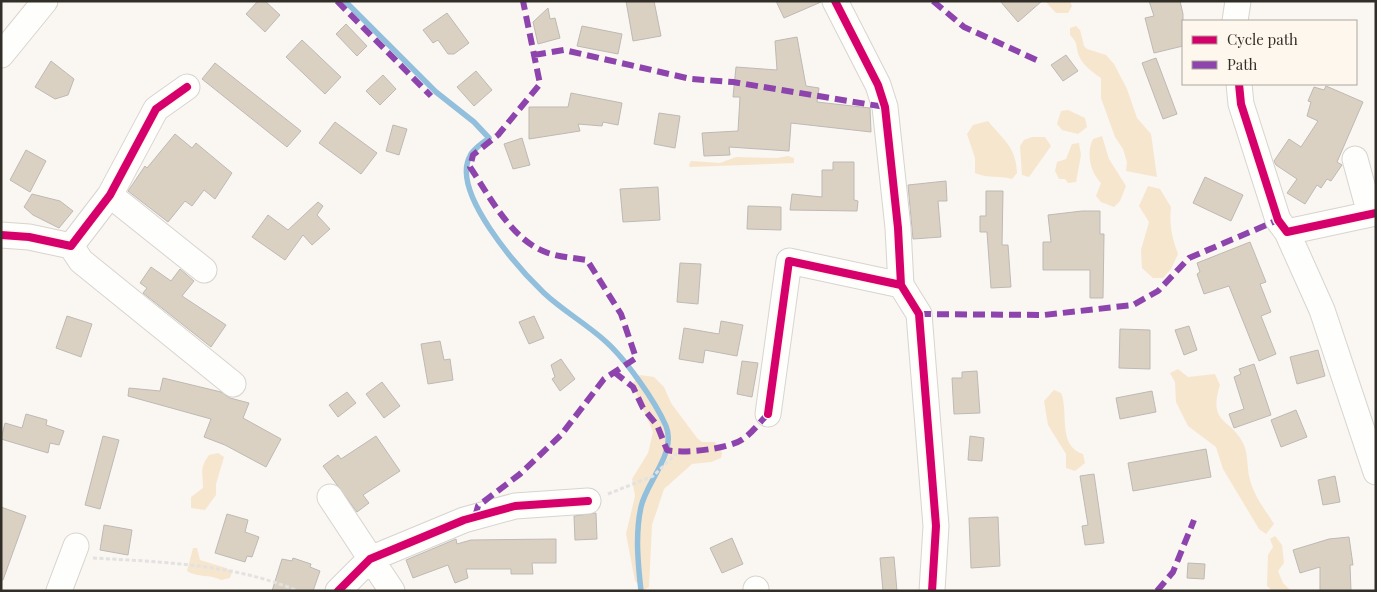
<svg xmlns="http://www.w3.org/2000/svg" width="1377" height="592" font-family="'Playfair Display',serif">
<rect width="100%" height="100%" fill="#faf6f2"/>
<path fill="#f7e6ce" d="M1045 1H1070L1072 6 1068 13H1056Z
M1076 26 1080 30 1084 46 1087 49 1106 55 1114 64 1127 89 1137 118 1151 134 1157 177 1126 171 1127 162 1123 149 1115 137 1101 98V78C1092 72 1081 64 1078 53 1076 44 1077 42 1070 35V28Z
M1068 110 1085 118 1087 127 1078 134 1062 130 1057 124 1061 111Z
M988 121C1003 140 1016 146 1017 173L1012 179C998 175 989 179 975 173V158L967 134 973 125Z
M1102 136 1109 159 1126 186 1120 201 1114 207 1101 202 1096 196 1101 183C1090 172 1086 152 1093 139Z
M1032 137H1045L1051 146 1029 177 1022 175 1020 146 1024 140Z
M1079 143 1081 155 1076 182 1068 183 1065 179H1059L1055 171 1057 162 1066 159 1072 144Z
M788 156 794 158V163L690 167 689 165 691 161 720 163 736 157 777 158Z
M1148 186 1160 189 1171 207C1169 224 1172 238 1178 254L1171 269 1163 278H1153L1142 268 1141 250 1149 222 1139 206Z
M1178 369 1188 377 1215 374 1220 385C1207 425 1232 418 1244 445 1248 455 1247 466 1249 476 1253 495 1264 508 1274 524L1266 534 1259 529 1223 469 1216 447 1188 426 1176 402 1175 382 1170 373Z
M640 375 654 377 664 387 671 403 697 438 702 442H715L722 453 721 458 711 462 692 464 664 489 652 525 649 587 644 590 635 581 626 534 635 496 632 479 648 453 653 432 632 384Z
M1054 390 1061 393C1069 411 1057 446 1083 454L1085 463 1075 471 1066 468V454L1048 425 1044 401Z
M218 453 224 457 216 484V495L205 510 191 508V497L203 488C203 472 199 469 209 455Z
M1275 536 1282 545 1284 563 1278 571 1283 583 1291 591H1273L1267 586 1268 555 1273 547 1270 539Z
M193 548H197L200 560 226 568 232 572 230 578 221 580C210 574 198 578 187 571Z"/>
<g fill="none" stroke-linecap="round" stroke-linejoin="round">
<path stroke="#91bfdc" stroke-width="5.5" d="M345 1 436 92 474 122 489 138C483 143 473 149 470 156 450 192 519 269 544 293 562 310 585 323 604 340 625 358 655 401 666 426 677 453 646 482 641 507 635 534 638 564 641 591"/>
</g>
<path fill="#dbd1c3" stroke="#bdb9b4" d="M258 1H265L280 15 265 32 246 14Z
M626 1H654L661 36 633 41Z
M776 1H821V2L784 18Z
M1000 1H1042L1018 22Z
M1149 1H1180L1183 14V46L1154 53 1145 18 1154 16Z
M548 8 550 19 555 18 560 38 538 44 533 22Z
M447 13 469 43 454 54H448L438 40 433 43 423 30Z
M346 24 367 46 357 56 336 34Z
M582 26 622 34 618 54 577 46Z
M797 37 806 86 819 88 817 102 870 108 871 132 791 123 789 151 729 147 730 155 704 156 702 133 738 131 740 97H733L736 67 777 70 775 41Z
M302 40 341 77 325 94 286 57Z
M1066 55 1078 71 1063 81 1051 65Z
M1156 58 1177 114 1163 119 1142 63Z
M51 61 74 79 68 95 55 99 35 87Z
M215 63 301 131 287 147 202 79Z
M476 71 492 90 474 106 457 87Z
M383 75 396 89 380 105 366 91Z
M1326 86 1363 102 1337 162 1342 165 1331 181 1327 179 1321 188 1317 185 1305 204 1287 193 1297 179 1276 165 1274 161 1289 139 1301 147 1318 121 1307 116 1311 102 1308 101 1314 87 1324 90Z
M571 93 622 103 618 125 603 122 602 126 578 124 580 131 529 139V107H568Z
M659 113 680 116 675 148 654 144Z
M335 122 377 153 361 174 319 143Z
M393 125 407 129 399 155 386 151Z
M175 134 192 148 196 143 232 173 215 199 204 190 192 206 185 201 168 222 128 191 145 166 147 168Z
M522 138 530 165 513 169 504 144Z
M26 150 46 161 30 192 10 180Z
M833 162H854V200L858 201 857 211 790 210 792 194 822 197V170H833Z
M1205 177 1243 195 1231 221 1193 203Z
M946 181 947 201H938L941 237 913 239 908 185Z
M658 187 660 220 623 222 620 189Z
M986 191H1003L1002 245H1008L1011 287 991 288 987 232H980V216H986Z
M32 194 60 201 73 211 59 228 33 215 24 207Z
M318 202 323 206 317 215 330 229 312 245 303 235 285 260 252 237 268 215 288 230Z
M748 206 781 207V230L747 229Z
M1082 211H1100V234H1104L1103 298H1090V270H1043V242H1051L1048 215Z
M1250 242 1266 282 1260 284 1271 312 1261 316 1276 354 1259 361 1229 286 1204 294 1197 274 1200 272 1197 263Z
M680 263 701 264 698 304 677 302Z
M151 267 171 281 180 269 194 281 182 296 226 325 211 347 143 293 147 288 140 283Z
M67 316 92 324 81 357 56 348Z
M534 316 544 338 529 344 519 322Z
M721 321 743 325 737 356 705 350 703 363 679 359 684 328 719 334Z
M1189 326 1197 350 1184 355 1175 330Z
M1120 329 1150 330V369L1119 368Z
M440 341 444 360 450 359 453 380 428 384 421 344Z
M1318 350 1325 376 1297 384 1290 357Z
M561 359 575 379 560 391 552 379 555 377 551 365Z
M742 361 758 363 752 397 737 394Z
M1254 364 1271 415 1234 428 1229 414 1244 409 1234 377 1241 374 1239 369Z
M977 371 980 413 954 414 952 378H962V372Z
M163 378 221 392 230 398 249 403 243 418 281 439 266 467 225 445 204 437 211 419 128 396 129 388 160 391Z
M382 382 400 406 384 418 366 394Z
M1152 391 1156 412 1120 419 1116 398Z
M347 392 356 403 338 417 329 405Z
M1296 410 1307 437 1281 447 1271 420Z
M26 414 47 420 46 425 64 431 59 445 50 443 48 453 1 439 5 423 22 428Z
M103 436 119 440 100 509 85 505Z
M376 436 400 471 363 495 369 503 357 512 323 466 338 455 341 459Z
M970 436 984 438 982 461 968 460Z
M1206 449 1211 477 1133 491 1128 463Z
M1094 474 1104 543 1085 545 1082 526 1088 525 1080 476Z
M1335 476 1340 502 1323 505 1318 480Z
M1 507 26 516 3 580H1Z
M596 513 597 539 575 540 574 516Z
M227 514 248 520 245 532 259 537 252 557 247 556 245 562 215 553Z
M998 517 1000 566 971 568 969 518Z
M104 525 132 530 128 555 100 550Z
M1349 537 1353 565H1350L1351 591H1320V567L1300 573 1293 550 1329 539Z
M732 538 743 564 722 573 710 548Z
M456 539 457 544 471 540 556 539V563H532L533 574H511V569H466L468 578 455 583 448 565 413 578 406 560Z
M894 557 897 591H883L880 558Z
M293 558 311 564 310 567 320 571 313 591H272L282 559 292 561Z
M1188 563 1205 564 1204 579 1187 578Z"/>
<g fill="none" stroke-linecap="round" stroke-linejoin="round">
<g stroke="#d8d4cf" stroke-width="27">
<path id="minor" d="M835 1 878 85 885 107 898 228 901 285 919 314 936 526 932 591
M1235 21 1238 1
M1 55 45 1
M1239 84 1241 104 1278 220 1287 232 1322 310 1376 472
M1355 159 1370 214
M110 195 204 270
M1287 232 1376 213
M1 235 29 237 71 246 110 195 156 109 187 87
M71 246 81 261 233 384
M768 414 789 261 901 285
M330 497 392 591
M756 589V591
M59 591 76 546
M338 591 370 559 464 520 515 506 588 501"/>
</g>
<path stroke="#e3e2e1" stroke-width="3" stroke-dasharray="4 2.5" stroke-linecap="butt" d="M608 494 653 476 677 453
M93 558C162 562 234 564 298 591"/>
<use href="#minor" stroke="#fefefd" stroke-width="25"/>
<path stroke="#8e44ad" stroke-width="6" stroke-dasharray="12 6" stroke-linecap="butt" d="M337 1 431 96
M933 1 964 27 1041 62
M534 55 564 50 691 79 733 82 885 107
M919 314 1044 315 1133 305 1158 291 1189 258 1278 220
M614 372 633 387 643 408 657 425 667 450C683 454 729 449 743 439 752 433 760 422 768 414
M475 517 478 506 520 474 561 435 604 379 636 358 621 314 587 260C574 258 560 257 548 253 512 241 490 197 470 167L473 155 498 135 540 84 523 1
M1157 591 1173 572 1194 520"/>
<g stroke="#fef7ee" stroke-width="11">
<path id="cycleway" d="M835 1 878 85 885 107 898 228 901 285 919 314 936 526 932 591
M1239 84 1241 104 1278 220 1287 232 1376 213
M1 235 29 237 71 246 110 195 156 109 187 87
M768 414 789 261 901 285
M338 591 370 559 464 520 515 506 588 501"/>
</g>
<use href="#cycleway" stroke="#d6006c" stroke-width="8"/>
</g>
<rect width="1377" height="592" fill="none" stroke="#312d27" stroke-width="5"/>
<rect x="1182" y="20" width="175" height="65" fill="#fef7ee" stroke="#aca69e"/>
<rect x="1192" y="36" width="25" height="8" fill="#d6006c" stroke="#aca69e"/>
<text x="1227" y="45" font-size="15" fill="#312d27">Cycle path</text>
<rect x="1192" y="61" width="25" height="8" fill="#8e44ad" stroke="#aca69e"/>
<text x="1227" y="70" font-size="15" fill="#312d27">Path</text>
</svg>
